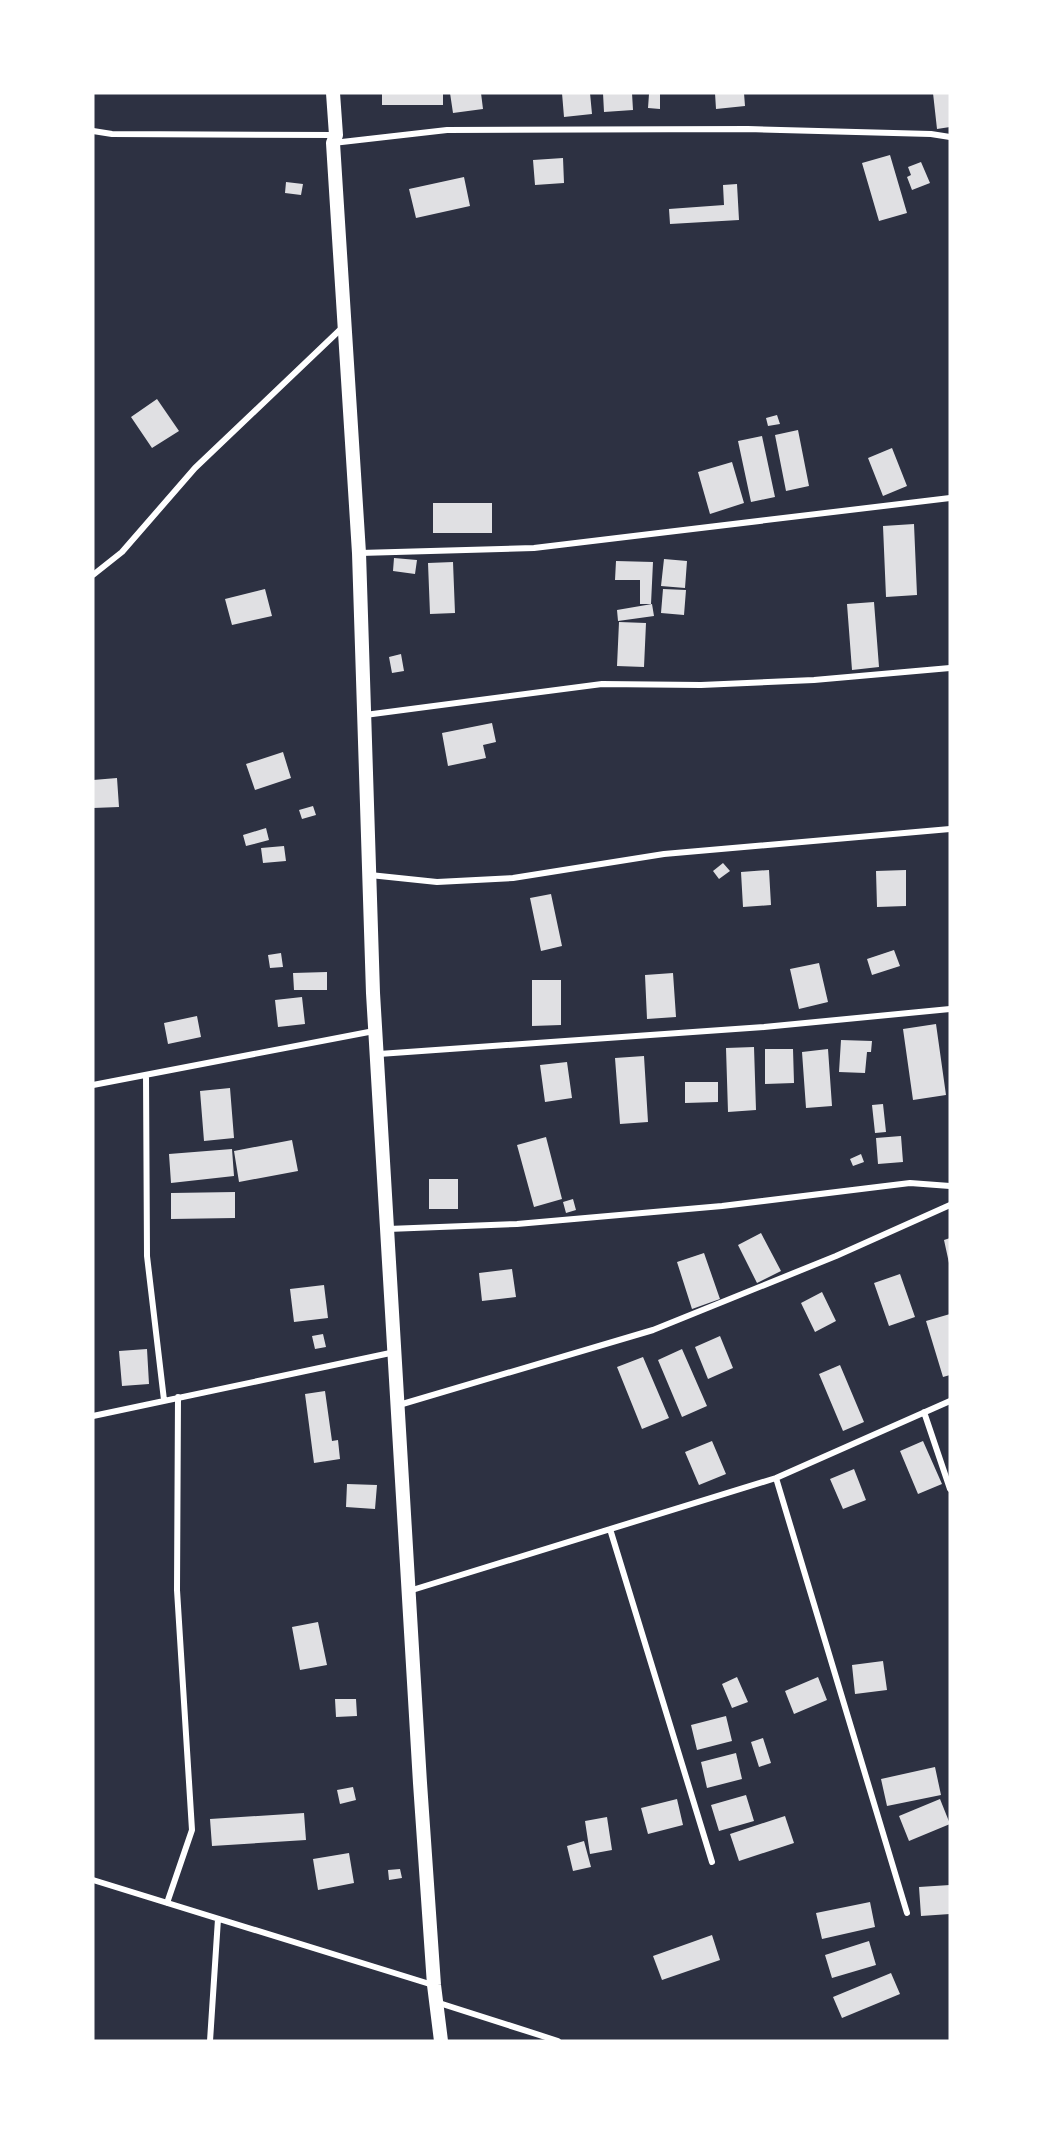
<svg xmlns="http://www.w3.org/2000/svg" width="1043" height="2134" font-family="Karla,sans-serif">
<rect width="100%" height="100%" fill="#2d3142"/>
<path fill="#e0e0e3" d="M382 93H443V105H382Z
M450 93H481L483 109 453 113Z
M562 93H590L592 114 564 117Z
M603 93H632L633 110 604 112Z
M715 93H744L745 106 716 109Z
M933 93H950V127L937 129Z
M649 94H660V109L648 108Z
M890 155 907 213 879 221 862 163Z
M563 158 564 183 535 185 533 160Z
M921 162 930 183 912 190 907 177 911 175 908 167Z
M464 177 470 206 416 218 409 189Z
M286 182 303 184 301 195 285 193Z
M737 184 739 220 670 224 669 209 724 205 723 185Z
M157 399 179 431 152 448 131 417Z
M777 415 780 424 768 426 766 418Z
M798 430 809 486 786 491 775 435Z
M762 436 775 497 751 502 738 441Z
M892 448 907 486 883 496 868 458Z
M732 462 744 503 710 514 698 472Z
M433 503H492V533H433Z
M914 524 917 595 886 597 883 526Z
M394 558 417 560 415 574 393 571Z
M664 559 687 561 685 588 661 586Z
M616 561 653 562 651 604H640V580H615Z
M453 562 455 613 430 614 428 563Z
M265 589 272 616 232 625 225 599Z
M663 589 686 590 684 615 661 613Z
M874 602 879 667 852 670 847 604Z
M652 604 654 616 618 621 617 610Z
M619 622 646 623 644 667 617 666Z
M401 654 404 671 392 673 389 657Z
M492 723 496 742 483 745 486 758 448 766 442 733Z
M283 752 291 778 255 790 246 764Z
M117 778 119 807 93 808V780Z
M313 806 316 815 302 819 299 810Z
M266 828 269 840 246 846 243 835Z
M284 846 286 861 263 863 261 848Z
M723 863 730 871 719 879 713 871Z
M769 870 771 905 743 907 741 872Z
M906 870V906L877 907 876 871Z
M551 894 562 946 541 951 530 898Z
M894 950 900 966 872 975 867 959Z
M281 953 283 967 270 968 268 955Z
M819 963 828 1002 799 1009 790 969Z
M327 972V990H294L293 973Z
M673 973 676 1017 647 1019 645 975Z
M532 980H561V1025L532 1026Z
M302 997 305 1024 278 1027 275 1000Z
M197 1016 201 1037 168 1044 164 1023Z
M936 1024 946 1095 913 1100 903 1029Z
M841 1040 872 1041 871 1052H867L865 1073 839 1072Z
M754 1047 756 1110 728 1112 726 1048Z
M765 1049H793L794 1083 765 1084Z
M828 1049 832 1106 806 1108 802 1052Z
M644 1056 648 1122 620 1124 615 1058Z
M567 1062 572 1098 545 1102 540 1065Z
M685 1082H718V1102L685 1103Z
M230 1088 234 1138 204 1141 200 1091Z
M883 1104 886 1132 875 1133 872 1105Z
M901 1136 903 1162 878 1164 876 1138Z
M546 1137 562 1199 534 1207 517 1145Z
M292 1140 298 1171 239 1182 234 1151Z
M232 1149 234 1176 171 1183 169 1154Z
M861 1154 864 1162 853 1166 850 1159Z
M429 1179H458V1209H429Z
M235 1192V1218L171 1219V1193Z
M573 1199 576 1210 566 1213 563 1202Z
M761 1233 781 1271 757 1283 738 1245Z
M950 1238V1263H949L944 1240Z
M704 1253 720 1299 692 1309 677 1262Z
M512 1269 516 1297 482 1301 479 1273Z
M900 1274 915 1317 889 1326 874 1283Z
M324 1285 328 1318 294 1322 290 1289Z
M822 1292 836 1321 815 1332 801 1303Z
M950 1314V1375L943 1377 926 1321Z
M323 1334 326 1347 315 1349 312 1336Z
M720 1336 733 1368 708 1379 695 1347Z
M147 1349 149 1384 122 1386 119 1351Z
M682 1349 707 1406 682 1417 658 1360Z
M643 1357 669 1418 642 1429 617 1367Z
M840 1365 864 1422 843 1431 819 1374Z
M325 1391 332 1441 338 1440 340 1459 314 1463 305 1394Z
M712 1441 726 1474 699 1485 685 1452Z
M923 1441 942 1484 918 1494 900 1451Z
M854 1469 866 1500 843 1509 830 1479Z
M347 1484 377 1485 375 1509 346 1507Z
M318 1622 327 1665 300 1670 292 1627Z
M883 1661 887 1690 855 1694 852 1665Z
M737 1677 748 1702 732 1708 722 1684Z
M818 1677 827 1700 794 1714 785 1691Z
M335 1699H356L357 1716 336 1717Z
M726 1716 732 1741 697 1750 691 1725Z
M763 1738 771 1763 759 1767 751 1742Z
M736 1753 742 1779 707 1788 701 1762Z
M935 1767 941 1795 887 1806 881 1779Z
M353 1787 356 1800 340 1804 337 1790Z
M746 1795 754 1821 719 1831 711 1805Z
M677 1799 683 1825 648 1834 641 1808Z
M940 1799 950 1824 909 1841 899 1816Z
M304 1813 306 1840 212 1846 210 1819Z
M785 1816 794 1843 739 1861 730 1834Z
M607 1817 612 1850 590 1854 585 1821Z
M584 1841 591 1867 573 1871 567 1846Z
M349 1853 354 1883 318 1890 313 1859Z
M400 1869 402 1878 389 1880 388 1870Z
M950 1885V1914L921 1916 919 1887Z
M870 1902 875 1927 822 1939 816 1913Z
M712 1935 720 1960 662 1980 653 1956Z
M869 1941 876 1965 832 1978 825 1955Z
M891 1973 900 1994 842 2018 833 1997Z"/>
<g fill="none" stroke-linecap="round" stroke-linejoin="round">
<path stroke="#fff" stroke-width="6" d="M93 131 112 134 335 135
M333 143 447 130 748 129 931 134 950 137
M360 553 534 548 950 498
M93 575 122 552 195 468 344 326
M365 715 602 684 701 685 814 680 950 668
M370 875 437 882 513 878 664 854 950 829
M379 1054 764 1027 950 1009
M146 1075 147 1256 164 1400
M93 1085 374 1031
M388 1229 517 1224 722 1206 910 1183 950 1186
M399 1405 653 1330 836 1256 950 1205
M924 1412 950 1489
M93 1416 395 1352
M776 1478 907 1913
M610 1529 712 1862
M409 1591 776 1478 950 1401
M93 1880 433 1985
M167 1903 192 1830 177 1590 178 1397
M436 2002 558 2041
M210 2041 218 1919"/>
<path stroke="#fff" stroke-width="14" d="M333 93 336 135 333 143 359 553 373 993 420 1783 434 1985 441 2041"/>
</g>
<rect width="1043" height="2134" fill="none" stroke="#ffffff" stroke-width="189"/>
</svg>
